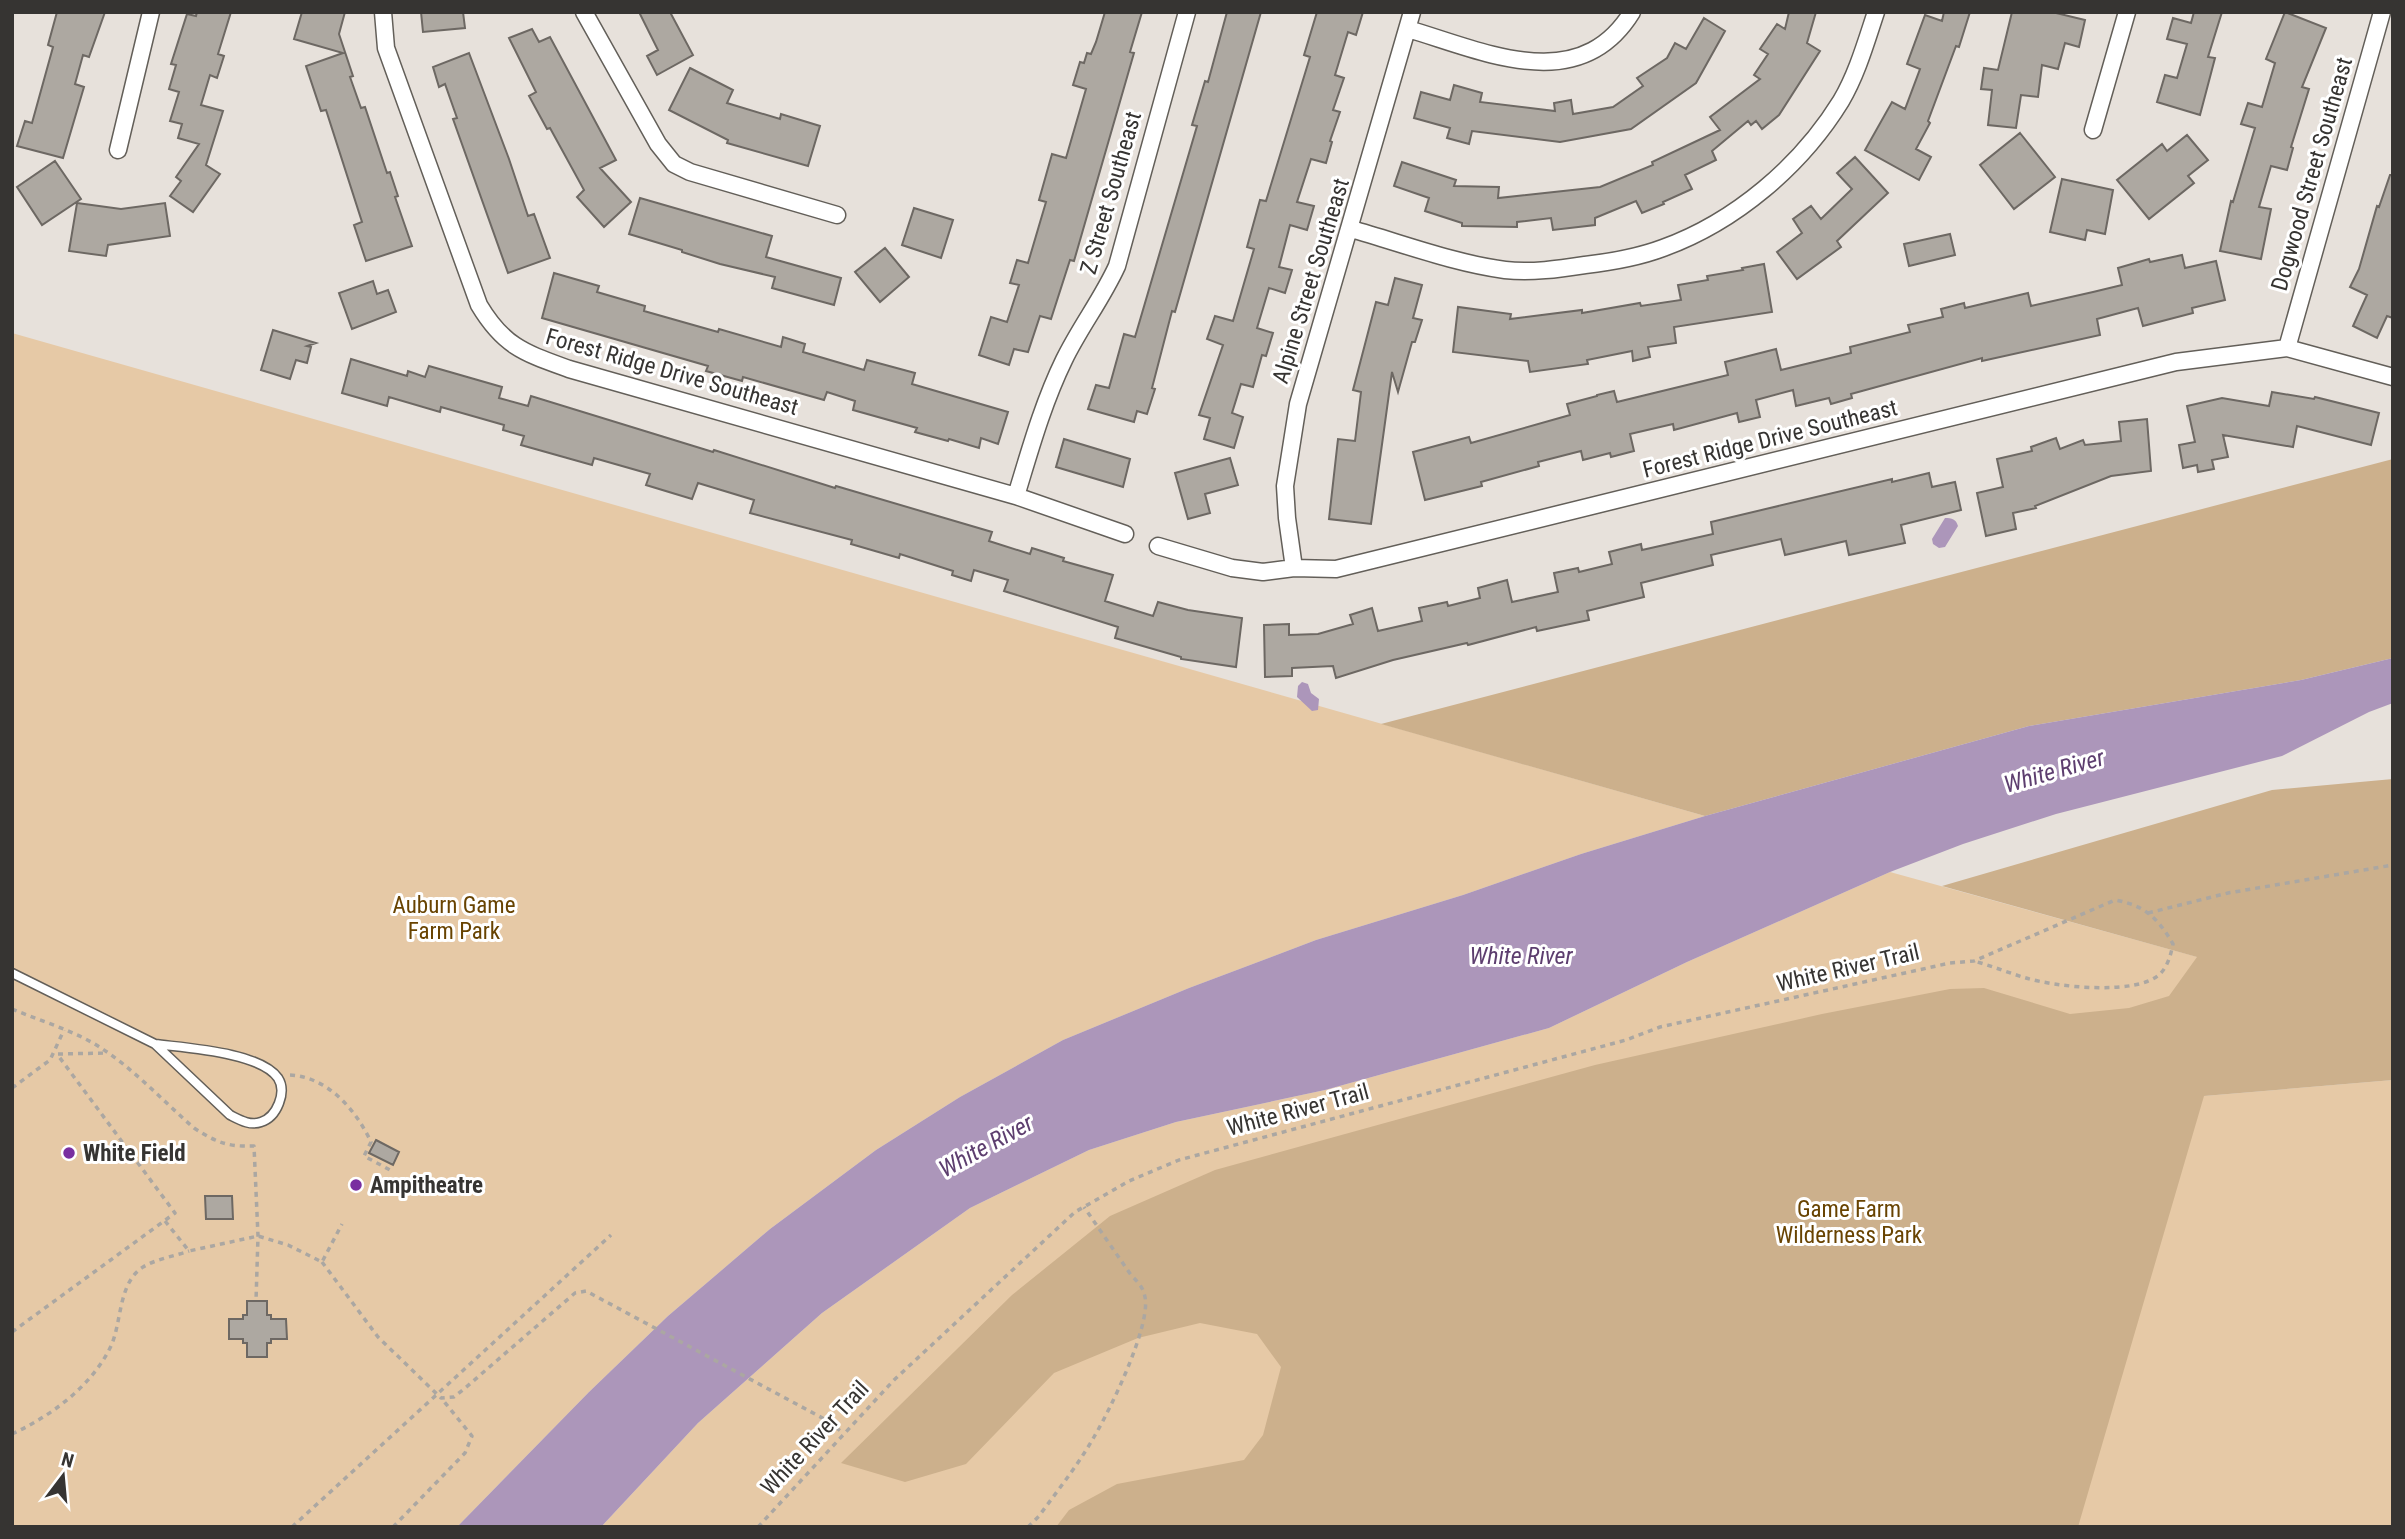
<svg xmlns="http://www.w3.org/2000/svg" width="2405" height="1539" font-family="'Roboto Condensed',sans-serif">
<rect width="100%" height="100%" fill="#e7e1db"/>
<path fill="#e6c9a6" d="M12 333 1705 816 1581 854 1463 895 1316 940 1189 988 1063 1040 960 1097 876 1150 770 1229 668 1316 589 1392 457 1527H12Z
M1890 872 2241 969 2204 1096 2393 1080V1527H601L698 1423 822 1313 970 1208 1089 1150 1176 1122 1325 1090 1549 1028 1687 962Z"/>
<path fill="#ccb08c" d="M2393 459V658L2301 680 2029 726 1705 816 1381 724Z
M2393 779V1080L2204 1096 2078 1527H1056L1069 1510 1117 1484 1244 1460 1263 1435 1281 1367 1257 1334 1200 1323 1138 1338 1054 1373 966 1464 905 1482 841 1463 1012 1295 1110 1216 1215 1170 1595 1065 1822 1014 1950 989 1984 988 2070 1014 2129 1008 2169 996 2197 957 1942 886 2272 790Z"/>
<path fill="#ac96ba" d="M1945 518C1952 518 1956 519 1958 526L1945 547 1939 548 1933 544 1932 539Z
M2393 658V703L2369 712 2282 756 2056 814 1963 844 1890 872 1687 962 1549 1028 1325 1090 1176 1122 1089 1150 970 1208 822 1313 698 1423 601 1527H457L589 1392 668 1316 770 1229 876 1150 960 1097 1063 1040 1189 988 1316 940 1463 895 1581 854 1705 816 2029 726 2301 680Z
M1302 682 1308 684 1311 693 1319 699 1318 710 1312 711 1297 697 1298 686Z"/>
<path fill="#ada8a1" stroke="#6d6863" stroke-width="2" d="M57 12H105L89 57 83 55 75 84 84 87 63 158 17 146 25 121 32 123 53 47 48 45Z
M197 12H231L218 54 224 56 217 78 210 75 201 105 223 111 206 165 220 174 193 212 170 196 181 181 176 177 199 144 178 138 182 124 170 121 179 92 169 89 176 65 171 64 187 14 196 16Z
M302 12H345L339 34 353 76 350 77 361 108 365 107 387 173 390 172 398 196 395 197 412 246 366 261 354 225 362 222 326 110 321 111 306 66 343 53 294 39Z
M421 12H463L465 28 423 32Z
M639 12H670L693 55 657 75 647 56 658 50Z
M1105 12H1142L1130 52 1134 53 1074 261 1070 260 1051 319 1040 316 1028 352 1014 349 1009 365 979 355 991 317 1007 322 1019 285 1010 283 1017 260 1028 263 1046 202 1039 200 1052 154 1066 158 1086 89 1073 85 1080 62 1084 63 1087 53 1091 54 1096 42Z
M1227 12H1261L1175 312 1172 311 1152 388 1155 389 1147 414 1137 411 1134 422 1088 409 1096 385 1109 388 1124 334 1135 337 1197 126 1192 125 1205 81 1208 82Z
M1317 12H1363L1356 35 1348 32 1335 75 1344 78 1333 110 1340 112 1330 141 1332 142 1326 163 1311 159 1297 202 1314 206 1307 230 1290 225 1279 267 1292 270 1285 293 1269 288 1257 328 1273 333 1266 356 1262 355 1253 387 1241 384 1232 413 1243 417 1234 448 1204 439 1210 418 1199 415 1223 345 1207 339 1215 316 1233 321 1254 249 1247 247 1260 200 1266 201 1310 57 1304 55Z
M1789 12H1816L1807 43 1820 51 1779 115 1762 129 1756 121 1751 125 1748 121 1712 151 1716 160 1685 175 1692 189 1663 202 1664 204 1642 213 1636 201 1595 218V225L1553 230 1551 218 1517 222V227L1462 226V223L1425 211 1429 198 1394 186 1402 162 1456 180 1454 186 1499 187 1498 198 1600 187 1653 165 1652 162 1720 130 1710 117 1760 79 1754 75 1768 54 1760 49 1777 24 1785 29Z
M1944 12H1970L1959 47 1956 46 1928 121 1930 123 1916 149 1931 157 1919 180 1865 150 1892 102 1905 109 1920 69 1907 64 1925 15 1942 21Z
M2012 12H2052L2085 20 2079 47 2065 43 2058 69 2042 65 2038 97 2021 95 2016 128 1988 125 1992 90 1981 89 1984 68 1998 70Z
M2194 12H2222L2208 57 2215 58 2200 115 2157 102 2165 75 2177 78 2187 44 2167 39 2173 18 2191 23Z
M2285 12 2326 28 2302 87 2309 89 2291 147 2293 148 2287 170 2271 166 2259 207 2271 209 2261 259 2220 251 2231 201 2233 202 2255 128 2241 124 2248 103 2262 107 2275 63 2266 59Z
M1704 18 1725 31 1696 83 1631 129 1560 142 1472 131 1469 144 1447 138 1450 128 1414 118 1421 92 1450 100 1454 85 1482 93 1480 102 1555 111 1554 103 1571 100 1573 114 1613 107 1643 86 1637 78 1667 58 1675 43 1686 49Z
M532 29 539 42 550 37 616 160 600 168 631 202 604 227 577 197 584 190 550 128 547 129 529 96 536 92 509 38Z
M469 53 509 159 528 216 534 214 550 258 508 273 453 119 457 118 445 84 439 87 433 67Z
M690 68 733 90 727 103 780 119 781 114 820 126 808 166 727 143 728 140 669 110Z
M2020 133 2055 177 2014 209 1980 165Z
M2187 135 2208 160 2188 176 2194 183 2149 219 2117 180 2162 144 2167 151Z
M1855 157 1888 193 1837 241 1841 247 1797 279 1777 252 1802 233 1793 219 1811 206 1821 219 1852 189 1837 173Z
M55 161 81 199 42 225 17 187Z
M2390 175H2393V318L2387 316 2377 338 2353 326 2367 295 2350 287 2359 269 2377 206 2379 207Z
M2062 179 2113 190 2105 234 2087 230 2085 240 2050 232Z
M640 198 772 236 766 257 841 278 834 305 772 288 775 277 720 264 682 252V250L629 234Z
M77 203 121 209 165 203 170 236 108 245 106 256 69 251Z
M914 208 953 220 941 258 902 245Z
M1950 234 1955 255 1909 266 1904 244Z
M885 248 909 277 880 302 855 272Z
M2182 255 2185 268 2216 261 2225 300 2192 308 2193 313 2143 326 2138 308 2097 319 2100 335 1982 361V358L1851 394 1852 398 1831 404 1829 398 1796 406 1793 390 1756 400 1760 417 1739 422 1737 413 1674 430 1673 424 1630 434 1634 451 1611 457 1610 453 1583 460 1581 451 1538 462 1539 466 1481 482 1482 486 1425 500 1413 452 1469 437 1471 443 1570 415 1567 404 1597 396V395L1614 391 1617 402 1728 375 1725 362 1776 349 1781 370 1851 353 1850 347 1910 332 1908 325 1943 317 1941 309 1964 303 1965 308 2028 293 2031 306 2093 292 2122 285 2118 268 2149 259 2150 262Z
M1764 264 1772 312 1674 327 1676 343 1648 347 1650 357 1633 361 1632 351 1587 360 1588 364 1530 372 1528 361 1453 352 1458 307 1511 314 1510 319 1582 310V313L1640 303 1641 306 1681 300 1678 285 1708 280 1707 276 1743 270 1742 268Z
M554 273 599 286 597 292 645 306 644 311 718 332 719 329 781 347 783 337 805 344 803 352 864 370 867 360 915 373 912 384 1008 412 998 444 981 438 979 448 949 439 948 441 915 432 917 428 853 410 855 401 827 392 824 400 743 377 742 381 706 371 708 366 542 318Z
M1395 278 1422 285 1413 318 1422 320 1415 342H1412L1398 392 1392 372 1371 524 1329 519 1338 439 1355 441 1361 392 1353 390 1376 302 1388 305Z
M373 281 377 294 388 290 396 312 352 329 339 293Z
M273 330 316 343 307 346 311 347 307 363 296 360 290 379 261 370Z
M351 359 407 376 408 371 425 377 429 366 502 387 499 398 528 406 531 396 713 452 714 450 835 488 836 486 992 532 989 541 1030 554 1032 548 1064 558 1063 561 1113 575 1105 601 1153 616 1158 602 1188 610 1242 618 1236 667 1181 659V657L1115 638 1118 627 1004 591 1008 580 974 570 971 581 952 575 953 571 900 554 899 558 851 544 852 540 750 513 754 500 698 483 692 499 646 485 650 474 594 458 592 465 521 445 524 436 503 430 504 425 441 407 440 412 389 397 387 406 342 393Z
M2272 392 2314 399 2315 397 2379 413 2371 445 2297 426 2293 447 2223 435 2228 457 2212 460 2214 469 2198 472 2197 465 2183 468 2179 445 2195 442 2187 406 2222 398 2269 406Z
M2147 419 2151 471 2111 476 2035 506 2036 508 2013 513 2016 529 1986 536 1977 493 2003 487 1997 459 2032 451 2031 447 2056 438 2060 449 2083 440 2085 445 2121 441 2119 422Z
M1064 439 1130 459 1123 487 1056 467Z
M1230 458 1238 485 1205 494 1210 513 1188 519 1175 473Z
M1929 473 1932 487 1955 482 1961 510 1901 525 1905 543 1849 555 1846 541 1785 555 1781 539 1711 555 1713 565 1641 583 1644 597 1587 611 1589 620 1537 631 1536 627 1468 645 1467 643 1393 660 1336 678 1333 666 1292 668V676L1265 677 1264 625 1289 624V635L1318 634 1353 624 1350 615 1372 608 1378 631 1422 621 1419 608 1447 602 1448 606 1480 598 1478 588 1507 580 1512 602 1558 592 1554 573 1578 568 1579 572 1612 564 1609 552 1641 544 1642 550 1713 534 1711 522 1892 479V482Z
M376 1140 399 1152 393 1165 369 1153Z
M205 1196H232L233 1219H206Z
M247 1301H267V1315H271V1319H286L287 1339H271V1343H267V1357H247V1343H243V1339H229V1319H243V1315H247Z"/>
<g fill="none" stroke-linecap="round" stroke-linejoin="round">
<g stroke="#635f59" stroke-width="11">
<path id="lane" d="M12 973 155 1044 230 1115C240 1120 250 1126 261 1122 277 1117 287 1092 278 1078 260 1052 185 1048 155 1044"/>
</g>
<g stroke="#635f59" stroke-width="19">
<path id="street" d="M383 12 386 48 479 305C504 347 525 353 569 369L1016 496 1125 534
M584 12 658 144 674 164 690 172 837 215
M1408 29C1483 51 1579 98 1632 12
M2093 130 2127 12
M118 150 151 12
M1351 229C1401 243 1453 263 1505 270 1531 273 1559 269 1585 265 1611 262 1639 257 1663 248 1735 222 1801 166 1841 101 1857 74 1866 42 1876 12
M2287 348 2382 12
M1016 496C1030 450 1043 403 1064 360 1080 327 1102 299 1117 266L1187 12
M1158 546 1232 568 1263 572 1294 568 1336 569 2176 362 2287 348 2393 377
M1294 568 1287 518 1285 486 1298 404 1412 12"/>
</g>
<path stroke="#aba7a2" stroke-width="3.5" stroke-dasharray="5 5" stroke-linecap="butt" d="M2148 913 2228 893 2393 865
M12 1009C41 1021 72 1030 98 1046 133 1068 163 1101 194 1128 216 1142 227 1147 254 1146L258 1236 256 1301
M58 1054 107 1053
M290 1075C328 1077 356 1110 371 1142L364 1156 390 1170
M12 1088 50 1060 64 1030
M165 1221 189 1251 258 1236 288 1245 322 1262 342 1224
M322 1262 378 1337 441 1398 454 1397 464 1389 575 1293 586 1291 828 1421 843 1433
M12 1332 175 1213 57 1054
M12 1434C51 1416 92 1386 111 1346 122 1322 118 1283 143 1267 156 1259 175 1256 189 1251
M292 1527 611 1235
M393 1527 465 1453 472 1436 442 1399
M758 1527 894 1380 1075 1212 1129 1181 1179 1160 1626 1040 1660 1027 1950 963 1974 961 2115 900C2144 905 2158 918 2173 944 2171 954 2168 966 2160 974 2137 996 2056 987 2026 978 2009 973 1992 966 1974 961
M965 1527H988
M1028 1527 1039 1516C1058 1490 1078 1465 1094 1437 1110 1410 1151 1326 1145 1297 1143 1287 1138 1282 1131 1275L1084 1207"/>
<use href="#lane" stroke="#fff" stroke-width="8"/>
<use href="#street" stroke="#fff" stroke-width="16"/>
</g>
<g fill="#792ea0" stroke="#fff" stroke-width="2.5">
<circle cx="69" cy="1153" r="7"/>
<circle cx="356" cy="1185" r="7"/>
</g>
<g text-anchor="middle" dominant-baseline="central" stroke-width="6" stroke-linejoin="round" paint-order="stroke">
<g font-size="23" fill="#363432" stroke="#fff">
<text transform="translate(2312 174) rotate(-74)">Dogwood Street Southeast</text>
<text transform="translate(1111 193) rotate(-74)">Z Street Southeast</text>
<text transform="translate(1311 281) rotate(-73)">Alpine Street Southeast</text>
<text transform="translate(672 372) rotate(16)">Forest Ridge Drive Southeast</text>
<text transform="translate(1770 439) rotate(-14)">Forest Ridge Drive Southeast</text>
<text transform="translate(1848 968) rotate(-13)">White River Trail</text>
<text transform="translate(1298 1110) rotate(-15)">White River Trail</text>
<text transform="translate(815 1438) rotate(-47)">White River Trail</text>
</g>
<g font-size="23" fill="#684301" stroke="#fff">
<text x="454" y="905">Auburn Game<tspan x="454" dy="26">Farm Park</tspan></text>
<text x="1849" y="1209">Game Farm<tspan x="1849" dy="26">Wilderness Park</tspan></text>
</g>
<g font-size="23" font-weight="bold" fill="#363432" stroke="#fff" text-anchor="start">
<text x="83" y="1153">White Field</text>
<text x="370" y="1185">Ampitheatre</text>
</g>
<g font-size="24" font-style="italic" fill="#5d3e6f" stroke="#fff">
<text transform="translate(2054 771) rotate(-16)">White River</text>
<text x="1521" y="956">White River</text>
<text transform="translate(986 1146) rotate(-29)">White River</text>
</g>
</g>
<rect width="2405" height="1539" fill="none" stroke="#363432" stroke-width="28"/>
<g transform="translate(63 1476) rotate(16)" stroke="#ffffff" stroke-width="5" paint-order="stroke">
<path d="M0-5L12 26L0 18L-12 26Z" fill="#363432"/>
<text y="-10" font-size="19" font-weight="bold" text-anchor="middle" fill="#363432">N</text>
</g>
</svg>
